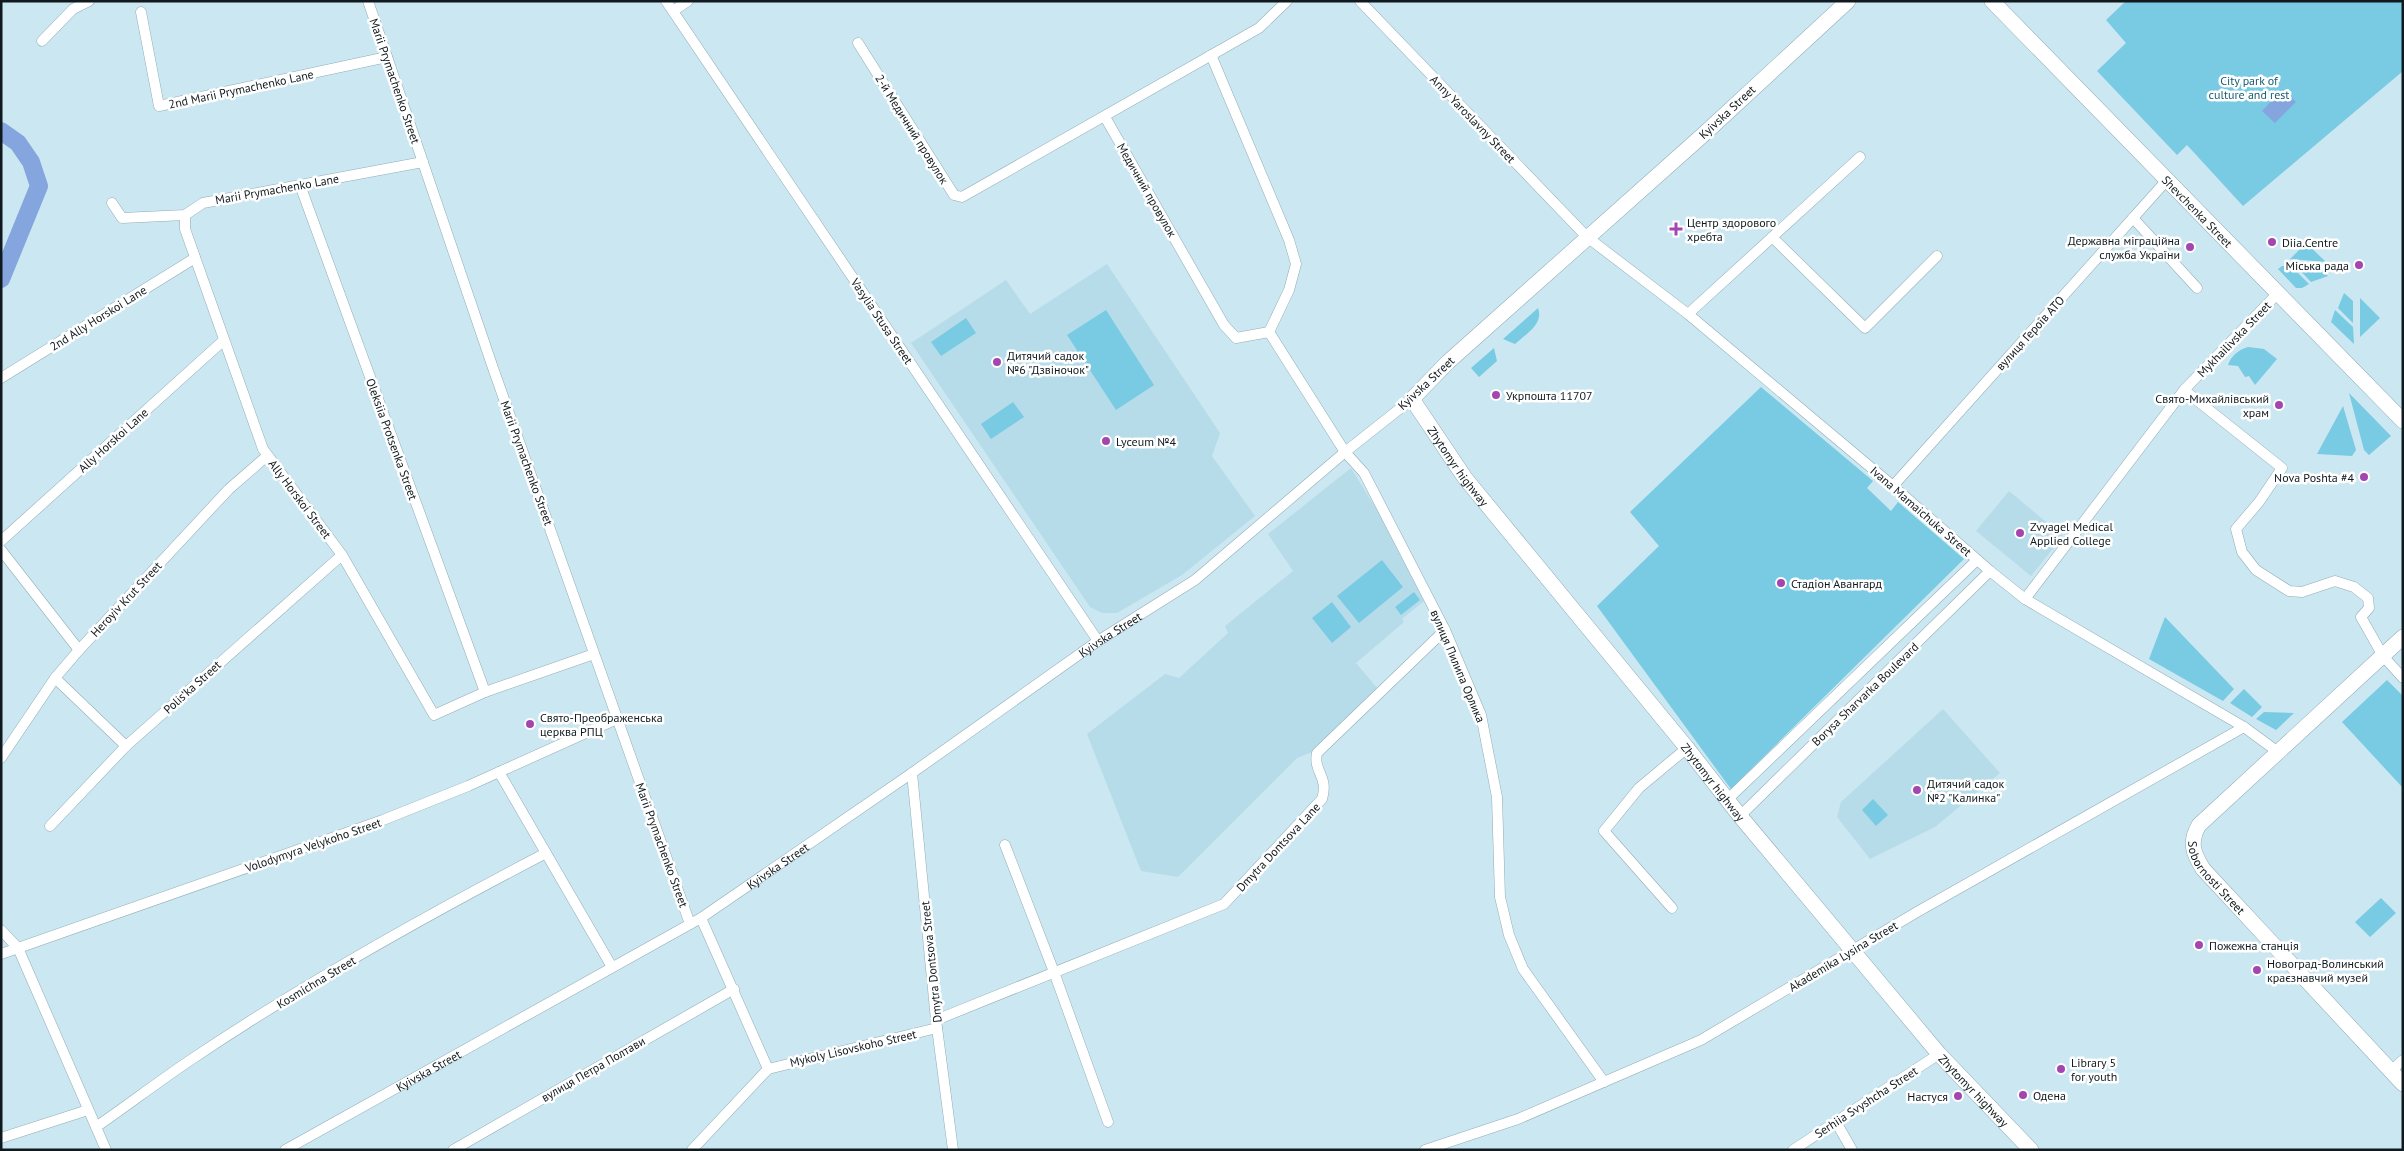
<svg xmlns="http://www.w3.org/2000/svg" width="2404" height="1151" font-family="'PT Sans',sans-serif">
<rect width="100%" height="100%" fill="#cbe7f1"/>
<path fill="#b7dce9" d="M1107 264 1220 433 1212 456 1255 516 1182 575 1117 613H1102L1090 607 911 343 1006 280 1030 314Z
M1351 468 1377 510 1424 601 1402 619 1404 622 1356 663 1378 689 1312 752 1297 758 1178 877 1141 871 1087 734 1165 674 1179 678 1228 633 1225 626 1293 571 1268 534Z
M2009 491 2063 536 2031 576 1976 531Z
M1943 709 2000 773 1935 827 1870 859 1837 817 1841 802Z"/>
<path fill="#79cae3" d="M2126 1H2403V71L2243 206 2187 145 2177 155 2097 71 2126 43 2106 20Z
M2306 243 2325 261 2326 262 2290 259Z
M2282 266 2292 267 2309 284 2302 288H2296L2278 269Z
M2296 266 2321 268 2328 276 2311 282Z
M2344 293 2353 301V323L2338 308Z
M2360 298 2380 318 2360 337Z
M1538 308C1544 324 1526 334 1515 344L1503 339Z
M1106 310 1154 385 1116 410 1067 335Z
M2335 310 2353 327 2354 344 2331 322Z
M966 318 976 333 941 356 931 342Z
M2248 347 2264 349 2277 359 2255 385 2249 376 2245 377 2238 366 2228 365C2231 356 2238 350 2248 347Z
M1494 348 1497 361 1479 377 1471 368Z
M1761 387 1873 481 1867 488 1891 511 1898 502 1964 559 1731 789 1597 606 1659 546 1630 512Z
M2349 393 2391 436 2369 455 2364 450Z
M1013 402 1024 417 991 439 981 424Z
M2343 406 2356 450 2352 456 2317 454Z
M1382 560 1403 587 1359 623 1337 596Z
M1414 592 1420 600 1401 615 1395 607Z
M1332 602 1351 627 1332 643 1312 618Z
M2165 617 2234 689 2223 701 2149 659Z
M2387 680 2403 696V788L2342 722Z
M2244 689 2262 707 2252 717 2230 703Z
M2264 712 2294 713 2276 730 2256 719Z
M1873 799 1888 815 1876 826 1862 810Z
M2381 898 2396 913 2370 937 2355 922Z"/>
<path fill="#85a5df" d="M2283 89 2296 102 2275 123 2262 111Z"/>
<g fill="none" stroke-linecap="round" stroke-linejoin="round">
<path stroke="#85a5df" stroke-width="18" d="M1 131 18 143 31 162 39 186 1 279"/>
<g stroke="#91acb5" stroke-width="11">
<g id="street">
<path d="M368 1 493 368 690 924"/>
<path d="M666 1 1098 641"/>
<path d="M1360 1 1587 237 1688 314 1893 486 1990 571 2025 599 2244 727 2278 752"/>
<path d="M673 11 688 1"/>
<path d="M141 12 159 106 387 57"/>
<path d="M42 41 73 9 89 1"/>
<path d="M858 43 954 195 962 197 1259 28 1287 1"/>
<path d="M1105 117 1224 325 1236 338 1269 332 1289 290 1296 264 1289 240 1211 55"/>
<path d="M300 185 485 692"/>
<path d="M112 203 122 218 185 215 203 203 423 162"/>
<path d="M185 215V229L263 449 342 555 434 715 485 692 594 654"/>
<path d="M2133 218 2197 288"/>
<path d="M1772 237 1865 328 1937 256"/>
<path d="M1688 314 1860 157"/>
<path d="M1269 332 1345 452 1364 473 1445 630 1481 715 1497 797 1500 897 1509 935 1523 969 1604 1082"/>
<path d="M1 378 195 258"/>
<path d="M2184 390 2282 468 2259 502 2236 529 2242 552 2256 570 2289 591 2302 592 2335 581 2354 587 2368 598 2369 608 2361 617 2383 656 2403 678"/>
<path d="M1893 486 2167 180"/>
<path d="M1 541 224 340"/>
<path d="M1 550 79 650"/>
<path d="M2025 599 2184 390 2278 293"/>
<path d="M55 678 126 746"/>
<path d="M1 758 55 678 79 650 229 489 267 456"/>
<path d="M499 772 612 967"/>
<path d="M912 773 936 1020 953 1150"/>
<path d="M1727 800 1977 560"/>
<path d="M1740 816 1990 571"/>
<path d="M50 826 126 746 342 555"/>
<path d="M1005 845 1054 972 1108 1122"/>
<path d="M1672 908 1604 831 1639 788 1687 748"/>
<path d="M701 918 768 1069 937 1028"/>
<path d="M1 930 18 948 106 1150"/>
<path d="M1 954 383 820 468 786 617 719"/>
<path d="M936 1020 1224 904 1322 799C1329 776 1313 772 1317 753L1445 630"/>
<path d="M2391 1071 2403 1060"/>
<path d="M1836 1122 1852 1150"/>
<path d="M96 1127C128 1105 159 1081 192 1059 305 983 425 916 546 853"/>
<path d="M1 1138 88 1110"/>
<path id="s1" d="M285 1150 701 918 912 773 1098 641 1195 580 1345 452 1412 399"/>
<path d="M453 1150 734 989"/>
<path d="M692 1150 768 1069"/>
<path d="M1425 1150 1518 1119 1701 1040 1917 912 2244 727"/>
<path d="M1793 1150 1939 1054"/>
</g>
</g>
<g stroke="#91acb5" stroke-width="16">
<g id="secondary">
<path id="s2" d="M1848 1 1704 134 1448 362 1412 399 1465 478 1687 748 1740 816 1939 1054 2031 1150"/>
<path id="s3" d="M1992 1 2403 421"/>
<path id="s4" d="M2403 637 2199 825C2189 842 2193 853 2203 869L2403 1084"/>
</g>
</g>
<use href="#street" stroke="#fff" stroke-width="10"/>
<use href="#secondary" stroke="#fff" stroke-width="15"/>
</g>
<g fill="#a346af" stroke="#fff" stroke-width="2">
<path d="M1673.5 221.5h5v5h5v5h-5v5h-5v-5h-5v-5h5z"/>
<circle cx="2272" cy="242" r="5"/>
<circle cx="2190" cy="247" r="5"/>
<circle cx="2359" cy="265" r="5"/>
<circle cx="997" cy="362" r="5"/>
<circle cx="1496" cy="395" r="5"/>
<circle cx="2279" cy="405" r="5"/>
<circle cx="1106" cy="441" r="5"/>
<circle cx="2364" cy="477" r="5"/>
<circle cx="2020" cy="533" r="5"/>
<circle cx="1781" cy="583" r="5"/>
<circle cx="530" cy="724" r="5"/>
<circle cx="1917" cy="790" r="5"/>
<circle cx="2199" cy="945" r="5"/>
<circle cx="2257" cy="970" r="5"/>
<circle cx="2061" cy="1069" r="5"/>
<circle cx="2023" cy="1095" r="5"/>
<circle cx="1958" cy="1096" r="5"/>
</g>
<g text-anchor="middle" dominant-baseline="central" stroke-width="5" stroke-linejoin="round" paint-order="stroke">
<g font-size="12" fill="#175d70" stroke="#fff">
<text x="2249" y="80">City park of<tspan x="2249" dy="14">culture and rest</tspan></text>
</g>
<g font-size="12" fill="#101a1e" stroke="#fff">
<text transform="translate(395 81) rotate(71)">Marii Prymachenko Street</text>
<text transform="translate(241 89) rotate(-12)">2nd Marii Prymachenko Lane</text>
<text transform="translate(1727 112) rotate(-43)">Kyivska Street</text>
<text transform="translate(1473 119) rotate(46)">Anny Yaroslavny Street</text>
<text transform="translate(912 129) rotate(58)">2-й Медичний провулок</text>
<text transform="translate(277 189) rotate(-10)">Marii Prymachenko Lane</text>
<text transform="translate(1147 190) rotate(60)">Медичний провулок</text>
<text stroke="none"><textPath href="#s3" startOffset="294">Shevchenka Street</textPath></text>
<text transform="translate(98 318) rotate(-32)">2nd Ally Horskoi Lane</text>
<text transform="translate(882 321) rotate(56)">Vasylia Stusa Street</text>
<text transform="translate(2030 333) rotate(-48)">вулиця Героїв АТО</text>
<text transform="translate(2234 339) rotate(-46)">Mykhailivska Street</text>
<text transform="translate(1426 383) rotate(-43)">Kyivska Street</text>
<text transform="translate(392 439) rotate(70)">Oleksiia Protsenka Street</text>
<text transform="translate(113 440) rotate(-42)">Ally Horskoi Lane</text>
<text transform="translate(527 463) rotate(70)">Marii Prymachenko Street</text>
<text stroke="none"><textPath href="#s2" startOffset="672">Zhytomyr highway</textPath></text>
<text transform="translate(300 499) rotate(53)">Ally Horskoi Street</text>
<text transform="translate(1921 511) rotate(41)">Ivana Mamaichuka Street</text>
<text transform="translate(126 599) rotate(-47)">Heroyiv Krut Street</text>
<text stroke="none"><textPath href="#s1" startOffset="974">Kyivska Street</textPath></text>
<text transform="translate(1458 666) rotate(67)">вулиця Пилипа Орлика</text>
<text transform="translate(192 687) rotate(-42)">Polisʹka Street</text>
<text transform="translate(1865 694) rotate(-44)">Borysa Sharvarka Boulevard</text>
<text stroke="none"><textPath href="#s2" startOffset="1078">Zhytomyr highway</textPath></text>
<text transform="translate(313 845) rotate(-19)">Volodymyra Velykoho Street</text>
<text transform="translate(662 845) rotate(70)">Marii Prymachenko Street</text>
<text transform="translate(1278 847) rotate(-47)">Dmytra Dontsova Lane</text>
<text stroke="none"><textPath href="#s1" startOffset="569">Kyivska Street</textPath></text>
<text stroke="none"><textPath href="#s4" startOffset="339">Sobornosti Street</textPath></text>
<text transform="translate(1843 956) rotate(-31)">Akademika Lysina Street</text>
<text transform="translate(931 962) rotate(-96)">Dmytra Dontsova Street</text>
<text transform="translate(316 982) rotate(-31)">Kosmichna Street</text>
<text transform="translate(853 1048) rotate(-13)">Mykoly Lisovskoho Street</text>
<text transform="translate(593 1069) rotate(-30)">вулиця Петра Полтави</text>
<text stroke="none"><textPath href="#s1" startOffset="164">Kyivska Street</textPath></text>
<text stroke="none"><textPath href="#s2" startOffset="1482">Zhytomyr highway</textPath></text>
<text transform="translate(1866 1102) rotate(-33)">Serhiia Svyshcha Street</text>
</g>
<g font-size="12" fill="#101a1e" stroke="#fff" text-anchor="start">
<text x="1687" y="222">Центр здорового<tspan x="1687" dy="14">хребта</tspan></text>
<text x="2180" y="240" text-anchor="end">Державна міграційна<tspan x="2180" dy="14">служба України</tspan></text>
<text x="2282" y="242">Diia.Centre</text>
<text x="2349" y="265" text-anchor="end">Міська рада</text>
<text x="1007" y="355">Дитячий садок<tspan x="1007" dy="14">№6 "Дзвіночок"</tspan></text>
<text x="1506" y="395">Укрпошта 11707</text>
<text x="2269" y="398" text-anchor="end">Свято-Михайлiвський<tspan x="2269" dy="14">храм</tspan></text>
<text x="1116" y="441">Lyceum №4</text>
<text x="2354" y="477" text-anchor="end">Nova Poshta #4</text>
<text x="2030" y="526">Zvyagel Medical<tspan x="2030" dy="14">Applied College</tspan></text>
<text x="1791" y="583">Стадіон Авангард</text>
<text x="540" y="717">Свято-Преображенська<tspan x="540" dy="14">церква РПЦ</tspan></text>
<text x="1927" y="783">Дитячий садок<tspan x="1927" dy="14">№2 "Калинка"</tspan></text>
<text x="2209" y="945">Пожежна станція</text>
<text x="2267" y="963">Новоград-Волинський<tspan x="2267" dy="14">краєзнавчий музей</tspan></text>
<text x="2071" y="1062">Library 5<tspan x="2071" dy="14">for youth</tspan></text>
<text x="2033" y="1095">Одена</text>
<text x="1948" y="1096" text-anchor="end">Настуся</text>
</g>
</g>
<rect width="2404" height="1151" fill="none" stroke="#101a1e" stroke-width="5"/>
</svg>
